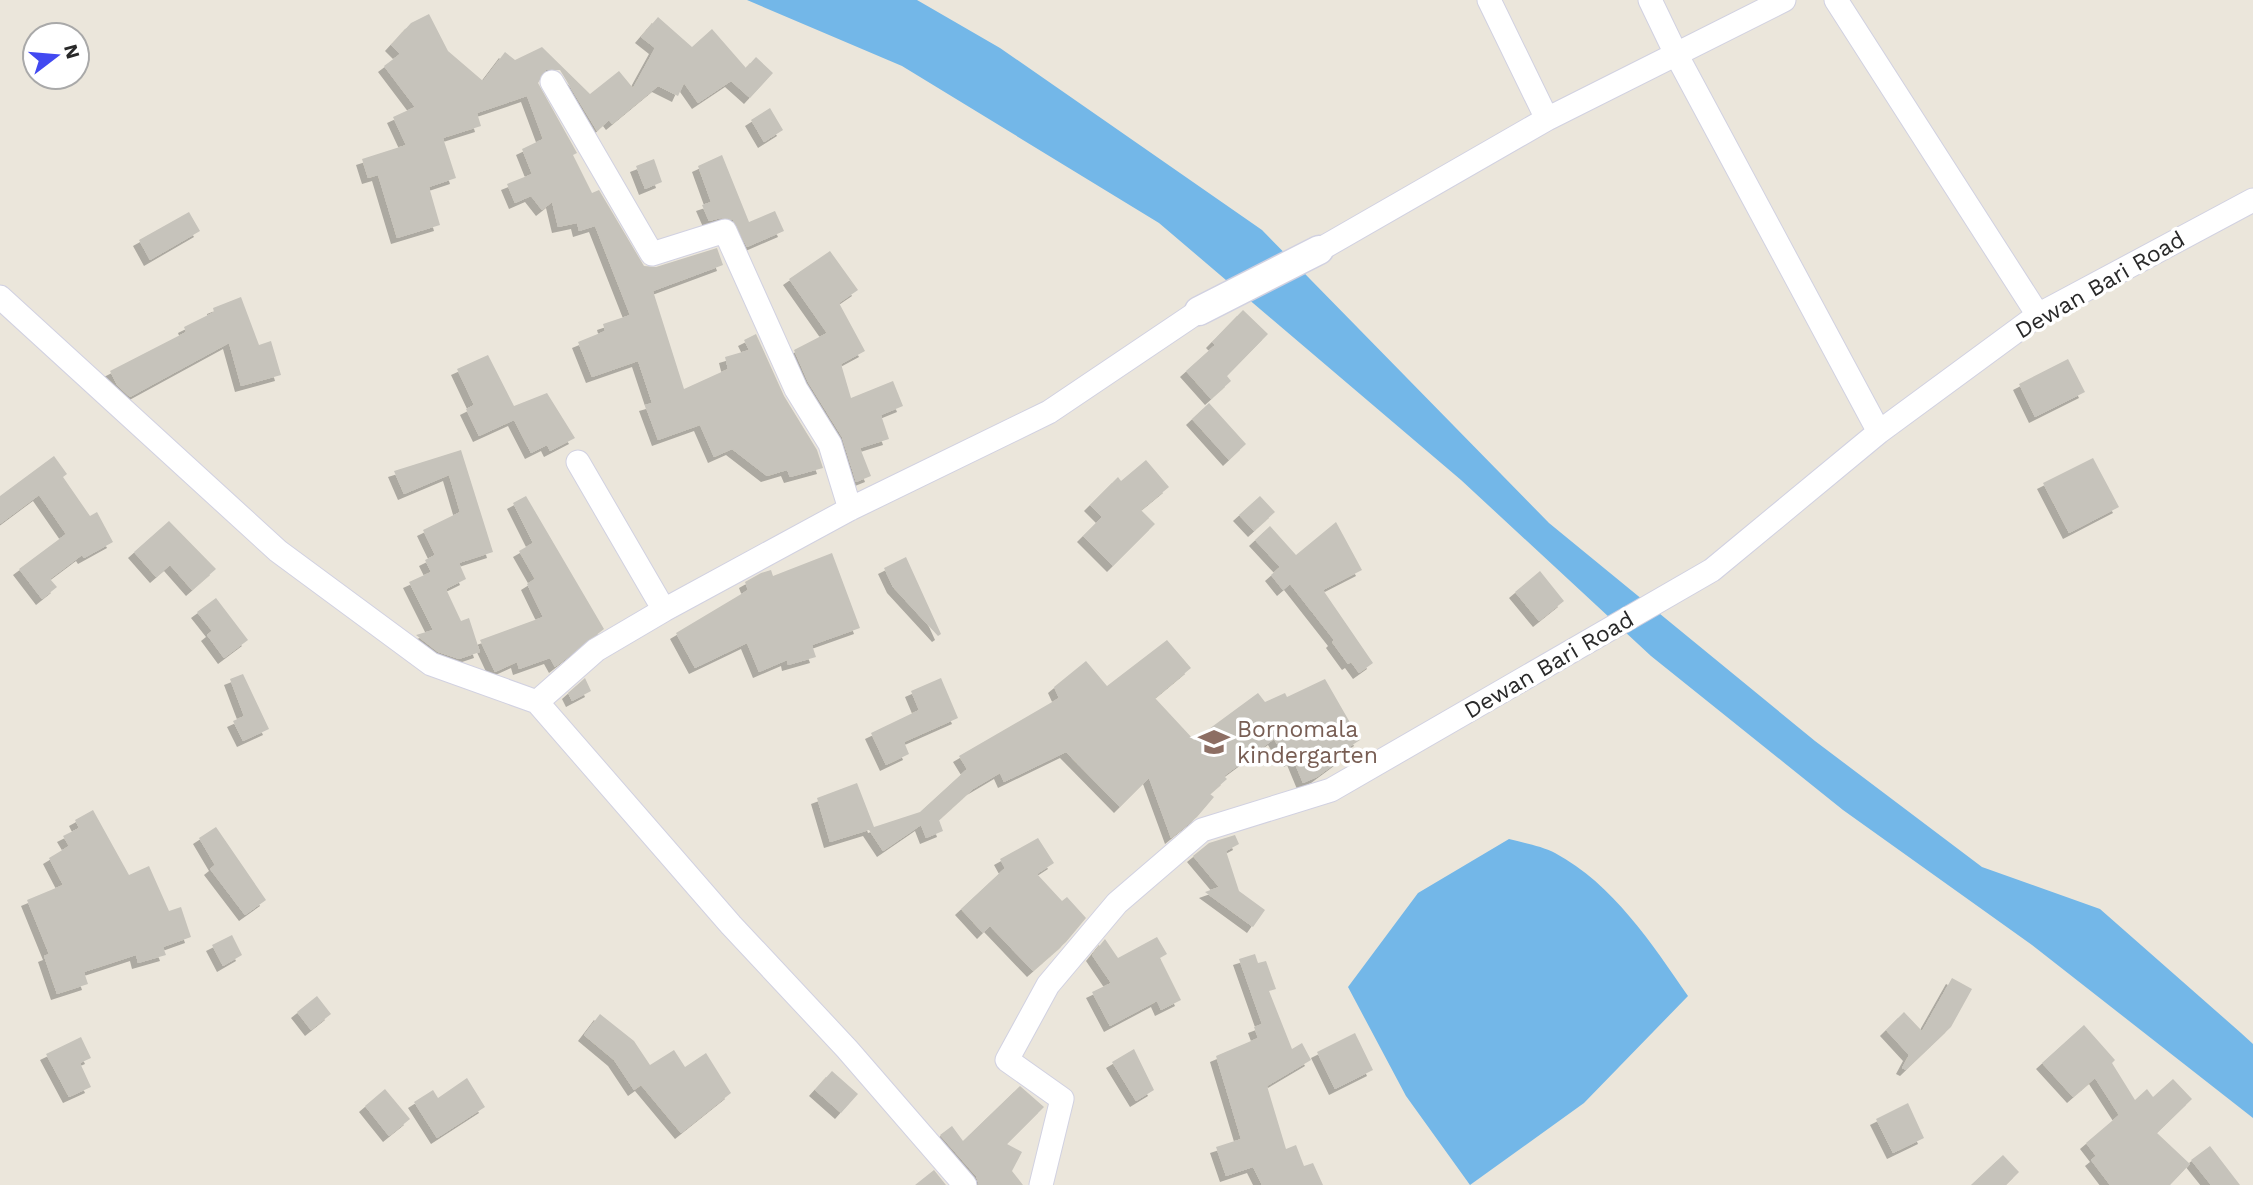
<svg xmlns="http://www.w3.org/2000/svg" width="2253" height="1185" font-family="'Work Sans',sans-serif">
<defs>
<filter id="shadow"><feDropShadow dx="-6" dy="6" stdDeviation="0" flood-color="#0004"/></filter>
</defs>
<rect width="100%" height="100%" fill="#ebe6db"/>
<path fill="#73b7e8" d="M747 0H917L1000 48 1262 230 1549 523 1815 741 1982 867 2100 909 2241 1033 2253 1044V1118L2032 945 1843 810 1651 656 1461 480 1159 223 902 66Z
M1509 839C1524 843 1542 846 1555 853 1613 884 1652 944 1688 996L1584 1103 1470 1185 1406 1096 1348 987 1418 893Z"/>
<path fill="#c6c3bb" filter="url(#shadow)" d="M429 14 448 51 483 81 505 52 515 60 542 47 590 94 619 71 633 88 655 48 641 37 658 17 692 47 712 29 746 68 756 57 773 73 750 98 731 81 698 103 684 83 678 96 658 86 612 124 609 120 597 131 560 70H546L538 83 577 153 573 155 592 193 599 190 644 266 656 267 717 248 723 265 653 291 684 389 728 369 725 357 749 350 744 340 756 334 784 396 817 450 823 468 790 477 787 470 767 476 732 449 714 457 700 425 658 440 645 405 652 403 638 361 592 377 578 342 605 331 603 324 630 315 595 226 579 231 577 223 558 227 552 202 542 210 531 196 515 203 507 184 532 174 522 149 543 139 527 96 477 113 481 126 443 138 456 178 429 187 440 225 397 238 378 175 368 178 362 159 406 145 393 117 415 107 384 66 400 54 391 45 411 23Z
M770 108 783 130 764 142 751 120Z
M722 155 749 222 775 211 784 231 747 247 733 220 721 218 709 221 702 205 711 202 698 166Z
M654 159 662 182 645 189 636 166Z
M189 212 200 231 150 260 139 240Z
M830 251 858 290 839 303 865 351 841 364 851 398 893 381 903 406 881 415 889 439 860 448 871 476 856 482 842 437 808 382 794 350 827 333 789 279Z
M241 297 259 345 271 341 281 375 241 386 229 343 130 397 117 385 110 371 186 332 184 327 214 312 213 308Z
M1243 310 1268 334 1227 376 1231 381 1211 399 1186 371 1215 345 1212 342Z
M488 355 514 406 547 393 575 438 550 451 547 445 531 453 514 420 479 436 466 409 474 405 457 369Z
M2068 359 2085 392 2035 417 2019 384Z
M1209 403 1246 444 1229 460 1192 419Z
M461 450 493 552 459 563 466 579 446 589 461 621 469 618 480 652 459 659 438 652 416 635 433 630 409 582 431 572 425 560 435 555 423 530 460 512 449 475 404 494 394 471Z
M54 456 67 474 63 477 90 516 97 512 113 542 84 558 82 555 50 579 57 587 42 599 19 569 66 534 39 495 0 524V496Z
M2093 458 2119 507 2069 533 2043 483Z
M1146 460 1169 487 1141 510 1155 524 1113 566 1083 536 1102 517 1090 505 1118 477 1121 481Z
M526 496 604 629 555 667 550 658 519 669 517 662 495 672 480 640 543 617 527 584 535 579 519 551 533 543 513 503Z
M1260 496 1275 512 1254 531 1239 515Z
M169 521 216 569 192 590 170 565 156 577 134 552Z
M1336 522 1362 570 1323 590 1373 663 1359 673 1351 662 1348 664 1332 642 1334 640 1290 584 1283 590 1271 575 1280 567 1255 540 1270 526 1296 555Z
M832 553 860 628 812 645 816 657 788 665 787 660 759 672 747 643 695 668 676 633 748 590 745 582 761 573 771 570 773 576Z
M906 557 941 634 938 636 893 587 884 568Z
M1540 571 1564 601 1539 621 1515 592Z
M216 598 248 640 224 658 207 635 212 631 197 612Z
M1167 640 1191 668 1155 698 1194 740 1258 693 1265 702 1285 693 1287 697 1325 679 1360 740 1337 755 1340 760 1317 777 1303 783 1293 759 1290 761 1280 743 1277 744 1274 739 1224 776 1227 779 1210 794 1214 797 1197 817 1171 838 1149 778 1120 807 1066 752 1004 782 1000 773 973 789 939 820 943 831 926 838 921 825 883 851 869 830 830 842 817 798 857 783 874 827 920 812 967 769 959 756 1059 698 1054 687 1086 661 1107 686Z
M243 674 269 729 243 741 233 721 244 716 230 679Z
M585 678 591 691 572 701 568 693Z
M941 678 958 718 904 742 909 754 886 765 871 733 919 710 911 691Z
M93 810 129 875 149 866 169 911 181 907 191 937 163 947 166 955 138 963 136 955 84 972 88 984 57 994 44 956 49 954 27 900 63 885 49 858 69 846 63 836 79 828 75 820Z
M216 827 266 900 245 915 210 869 215 865 199 838Z
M1235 835 1239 844 1226 851 1239 891 1265 910 1253 927 1205 892 1219 887 1193 856 1209 843Z
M1038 838 1054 863 1037 874 1062 901 1067 897 1086 918 1066 942 1033 971 990 926 983 933 961 909 1005 868 1000 859Z
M232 935 242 955 223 966 212 945Z
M1157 937 1167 954 1160 958 1181 1000 1161 1010 1157 1001 1110 1026 1092 992 1111 983 1092 955 1105 939 1118 958Z
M1255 954 1258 963 1266 961 1276 989 1269 991 1292 1049 1302 1043 1311 1060 1267 1086 1286 1149 1296 1145 1304 1166 1313 1163 1323 1185H1262L1253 1167 1226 1176 1216 1147 1241 1139 1216 1056 1258 1038 1254 1027 1262 1024 1239 959Z
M1952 978 1972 989 1951 1027 1906 1070 1902 1068 1909 1055 1886 1030 1904 1012 1922 1031Z
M317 996 331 1014 311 1030 297 1012Z
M600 1014 634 1041 650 1065 674 1050 685 1067 706 1053 731 1093 681 1133 641 1085 634 1090 614 1060 584 1035Z
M2084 1025 2115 1060 2112 1063 2135 1100 2147 1089 2153 1097 2173 1079 2192 1099 2157 1133 2190 1164 2170 1185H2110L2091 1160 2096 1156 2086 1143 2119 1115 2095 1078 2073 1097 2042 1063Z
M1355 1033 1373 1070 1335 1089 1317 1052Z
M81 1037 91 1058 80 1063 91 1087 69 1097 46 1054Z
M1134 1049 1154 1090 1136 1101 1112 1062Z
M832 1071 858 1094 841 1113 815 1090Z
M467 1078 485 1107 437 1138 414 1102 433 1090 438 1098Z
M1020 1086 1044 1107 1007 1144 1022 1152 1012 1171 1023 1185H979L976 1176 940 1135 952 1126 963 1141Z
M385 1089 410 1119 389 1136 365 1106Z
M1908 1103 1924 1138 1893 1153 1876 1119Z
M2210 1146 2240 1185H2211L2191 1160Z
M2003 1155 2019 1172 2006 1185H1971Z
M934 1170 946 1185H915Z"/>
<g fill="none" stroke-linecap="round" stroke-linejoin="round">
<g stroke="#d1d1e1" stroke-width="25">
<path id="minor" d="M1489 0 1547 119
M1650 0 1676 54 1879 432
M1836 0 2038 315
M552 82 652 254 725 231 796 389 830 444 850 509
M1319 250 1547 119 1784 0
M0 297 278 551 431 664 537 702 731 925 847 1049 965 1185
M578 462 664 610
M537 702 596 650 664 610 850 509 1049 412 1199 311
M1041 1185 1062 1099 1007 1060 1048 985 1117 903 1202 830 1331 790 1712 570 1879 432 2038 315 2253 200"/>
</g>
<g stroke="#d1d1e1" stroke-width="31">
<path id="tertiary" d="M1199 311 1319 250"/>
</g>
<use href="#minor" stroke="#fff" stroke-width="23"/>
<use href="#tertiary" stroke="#fff" stroke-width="28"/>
</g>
<defs>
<g id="school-bare" transform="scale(2.415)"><path d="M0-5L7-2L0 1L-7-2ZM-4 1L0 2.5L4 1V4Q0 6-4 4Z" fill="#8d6e63" stroke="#fff" stroke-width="2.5" paint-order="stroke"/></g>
</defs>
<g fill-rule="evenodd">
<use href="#school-bare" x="1214" y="742"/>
</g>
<g text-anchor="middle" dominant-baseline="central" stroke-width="7" stroke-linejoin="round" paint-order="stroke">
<g font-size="23" fill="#292929" stroke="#fff">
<text transform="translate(2100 285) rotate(-30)">Dewan Bari Road</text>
<text transform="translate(1549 665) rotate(-30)">Dewan Bari Road</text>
</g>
<g font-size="23" fill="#785e54" stroke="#fff" text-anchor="start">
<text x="1237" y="729">Bornomala<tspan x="1237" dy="26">kindergarten</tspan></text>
</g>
</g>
<g transform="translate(56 56) rotate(74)"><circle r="33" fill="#ffffff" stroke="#a9a9a9" stroke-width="2"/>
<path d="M0-5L12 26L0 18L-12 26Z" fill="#4249f1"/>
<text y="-10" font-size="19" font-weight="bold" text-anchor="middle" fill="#292929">N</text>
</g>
</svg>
